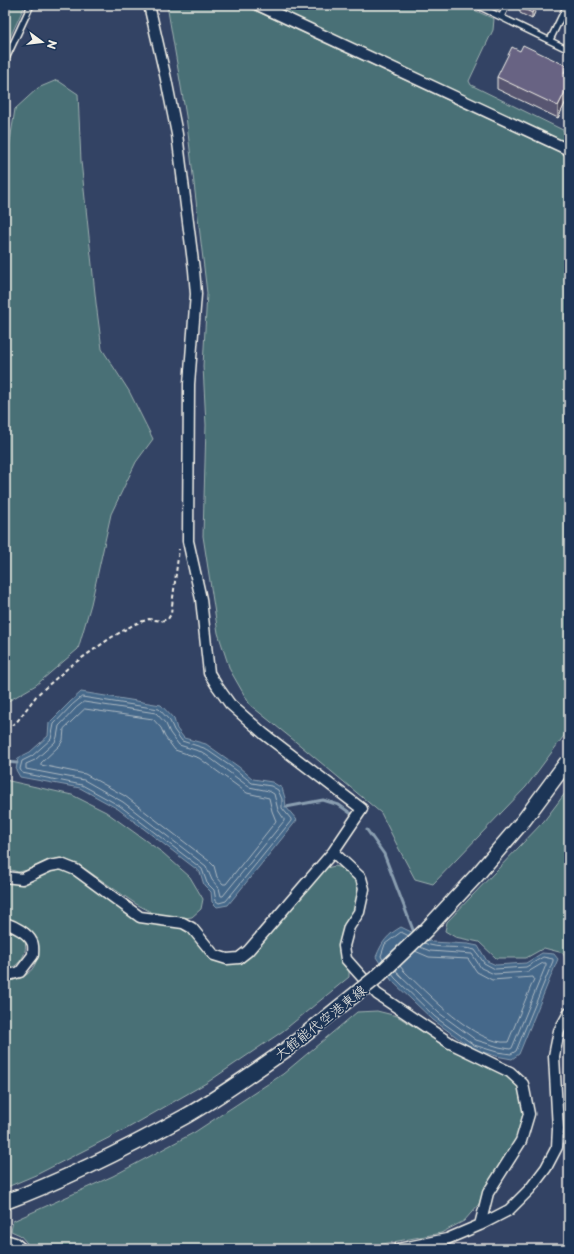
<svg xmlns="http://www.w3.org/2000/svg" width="574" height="1254" font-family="'Playpen Sans','Klee One',sans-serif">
<rect width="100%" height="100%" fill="#334364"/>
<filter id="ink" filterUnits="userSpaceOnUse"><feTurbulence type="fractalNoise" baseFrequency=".025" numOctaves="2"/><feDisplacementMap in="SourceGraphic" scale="8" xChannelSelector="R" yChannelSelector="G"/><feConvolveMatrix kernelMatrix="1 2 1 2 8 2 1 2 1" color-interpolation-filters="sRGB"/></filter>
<g filter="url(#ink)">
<path fill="#487076" stroke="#9eb0af" d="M5 5H25L5 48Z
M167 5H243L569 156V729L526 787 433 884 415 879 399 849 381 813 301 746 250 705 230 670 218 633 203 536 206 425 203 366 207 293 186 116Z
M267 5H463L494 19 493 30 469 81 471 85 569 133V145Z
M57 80 78 94 81 161 96 303 102 349 129 391 153 439 136 462 111 514 91 604 78 649 36 685 5 703V198L9 191V148L15 109 38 88Z
M5 780 72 795 106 812 163 853 190 877 203 899 201 909 192 917 176 919 153 913 136 904 78 864 63 860 50 859 28 870 18 872 5 868Z
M569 788V966L563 953 544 948 526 958H496L479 942 455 937 445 931 447 922 544 821Z
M335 866C339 867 343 868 347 870 381 888 330 940 343 964 344 966 347 969 349 971V977L283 1031 208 1082 128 1128 38 1174 5 1188V982C11 980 21 979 26 975 38 967 44 944 33 933 27 926 14 923 5 919V881H29L54 869 65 870 79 877 140 921 180 927 190 932 213 960 242 961 326 868Z
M8 932 15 933 25 941C28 955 18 967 5 971V934Z
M377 1011 397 1016 453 1051 506 1075 519 1088 525 1113 518 1137 490 1180 479 1204 464 1221 441 1233 356 1249H32L20 1235 11 1231 13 1221 113 1176 195 1132 283 1074 357 1012Z"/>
<path fill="#44678a" stroke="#8a9eb0" d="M81 692 161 705 174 719 177 729 184 738 206 744 239 767 253 779 272 782 282 788 285 798 286 807 297 820 228 905 217 907 212 902 211 892 204 885 200 872 118 809 80 788 20 777 16 770 18 758 30 752 48 736 49 723 70 702Z
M401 927 432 942 468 944 478 946 487 961 496 965 526 963 542 953 554 954 558 959 519 1054 512 1059 496 1056 473 1049 433 1020 392 981 376 957C382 942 387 935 401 927Z"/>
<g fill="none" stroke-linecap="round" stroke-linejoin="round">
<path stroke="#aebac2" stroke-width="1" d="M82 697 159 709 170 721 174 730 182 741 204 748 236 770 252 783 271 786 278 790 282 799V808L291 819V821L226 901 219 903 216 901 214 890 207 883 202 869 120 806 82 785 22 773 20 769 22 761 32 756 51 739 54 724 72 705Z
M84 702 156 713 166 724 170 733 179 745 202 752 249 787 269 791 274 794 278 810 284 819V821L223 896H221L219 888 212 880 206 866 123 802 84 780 26 769V764L35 760 55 742 57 737 59 726 76 708Z
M85 709 153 719 161 728 165 737 175 750 199 758 247 793 269 798 272 811 276 821 226 884H223L217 877 214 866 209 861 125 796 85 774 41 765V763L60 745 63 740 64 729Z
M383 960 381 956 385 944 401 932 409 936
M400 966 404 971C425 991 477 1046 508 1042L534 979 533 977 492 980 477 972 468 959 429 957 415 951
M396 970 399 975 439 1013 476 1040 499 1047 510 1049 512 1048 546 965V963H543L528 972 494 974 481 968 472 954 430 951 420 947
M392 974 395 978 435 1017 474 1045 497 1052 511 1054 516 1051 553 961V959L543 957 526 967 495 969 484 963 475 950C458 945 439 950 424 943"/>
<path stroke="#8a9eb0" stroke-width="3" d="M5 762 17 763
M286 807 323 800 339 805 353 815
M367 830 384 854 415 935"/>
<g stroke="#f4f1e8" stroke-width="8">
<path id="lane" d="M476 5 569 50
M501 17 507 5
M550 40 567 5
M5 61 31 5"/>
</g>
<g stroke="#f4f1e8" stroke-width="13">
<path id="street" d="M258 5 569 150
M333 852 361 878 364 889 359 912 349 927 344 946 346 959 377 994 450 1043 510 1072 523 1084 529 1114 521 1141 488 1193 480 1225
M5 877 22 879 50 866 61 864 76 870 140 917 183 923 192 928 214 955 227 959 239 958 248 951 333 852 362 809 264 734 230 704 217 686 209 673 201 599 188 541 189 384 196 294 194 270 177 134 166 79 149 5
M5 923C14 926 28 933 32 942 34 945 33 952 33 955L20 972 5 976
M5 1240 15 1243 22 1249
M398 1249 447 1239 480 1225 509 1210 530 1189 546 1168 557 1147 558 1129 554 1056 559 1031 569 1013"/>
</g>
<g stroke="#f4f1e8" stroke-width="17">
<path id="secondary" d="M5 1202C67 1179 128 1148 186 1116 221 1096 254 1072 287 1049"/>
</g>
<path stroke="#f4f1e8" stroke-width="2" stroke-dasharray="4 3" stroke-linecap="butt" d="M5 728 16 723 37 695 69 667 112 637 135 624 149 619 161 621 168 619 171 614 179 549"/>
<use href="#lane" stroke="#1d3557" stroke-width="5"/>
<use href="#street" stroke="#1d3557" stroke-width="10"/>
<use href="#secondary" stroke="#1d3557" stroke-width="14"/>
<g stroke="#f4f1e8" stroke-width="17" stroke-linecap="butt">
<path id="secondary-bridge" d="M287 1049 378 976 426 930 477 875 524 820 567 762"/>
</g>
<use href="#secondary-bridge" stroke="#1d3557" stroke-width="14"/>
</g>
<path fill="#595671" stroke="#f4f1e8" d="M537 5V7L532 19 520 13V7Z
M569 75V95L558 118 497 89V77Z"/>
<path fill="#48465c" stroke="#f4f1e8" d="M536 5H537V7L532 19V13Z
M567 66V78L564 73Z
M569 84V95L558 118V106Z"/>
<path fill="#676483" stroke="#f4f1e8" d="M521 5H536L532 13 520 7Z
M523 45 567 66 564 73 569 75V84L558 106 497 77 512 47 520 51Z"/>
</g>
<g text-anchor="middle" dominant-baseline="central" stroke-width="3.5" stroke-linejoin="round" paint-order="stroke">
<g font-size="14" fill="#f4f1e8" stroke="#1d3557">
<text transform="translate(320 1022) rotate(-38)">大館能代空港東線</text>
</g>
</g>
<rect width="574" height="1254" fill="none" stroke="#1d3557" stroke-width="20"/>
<rect x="10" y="10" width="554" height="1234" fill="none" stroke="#f4f1e8" stroke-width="1.5" filter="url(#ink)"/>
<g transform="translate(42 42) rotate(105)" stroke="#1d3557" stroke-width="3" paint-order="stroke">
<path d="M0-3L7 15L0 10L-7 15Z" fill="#f4f1e8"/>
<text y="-6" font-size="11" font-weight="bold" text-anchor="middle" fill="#f4f1e8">N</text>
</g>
</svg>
